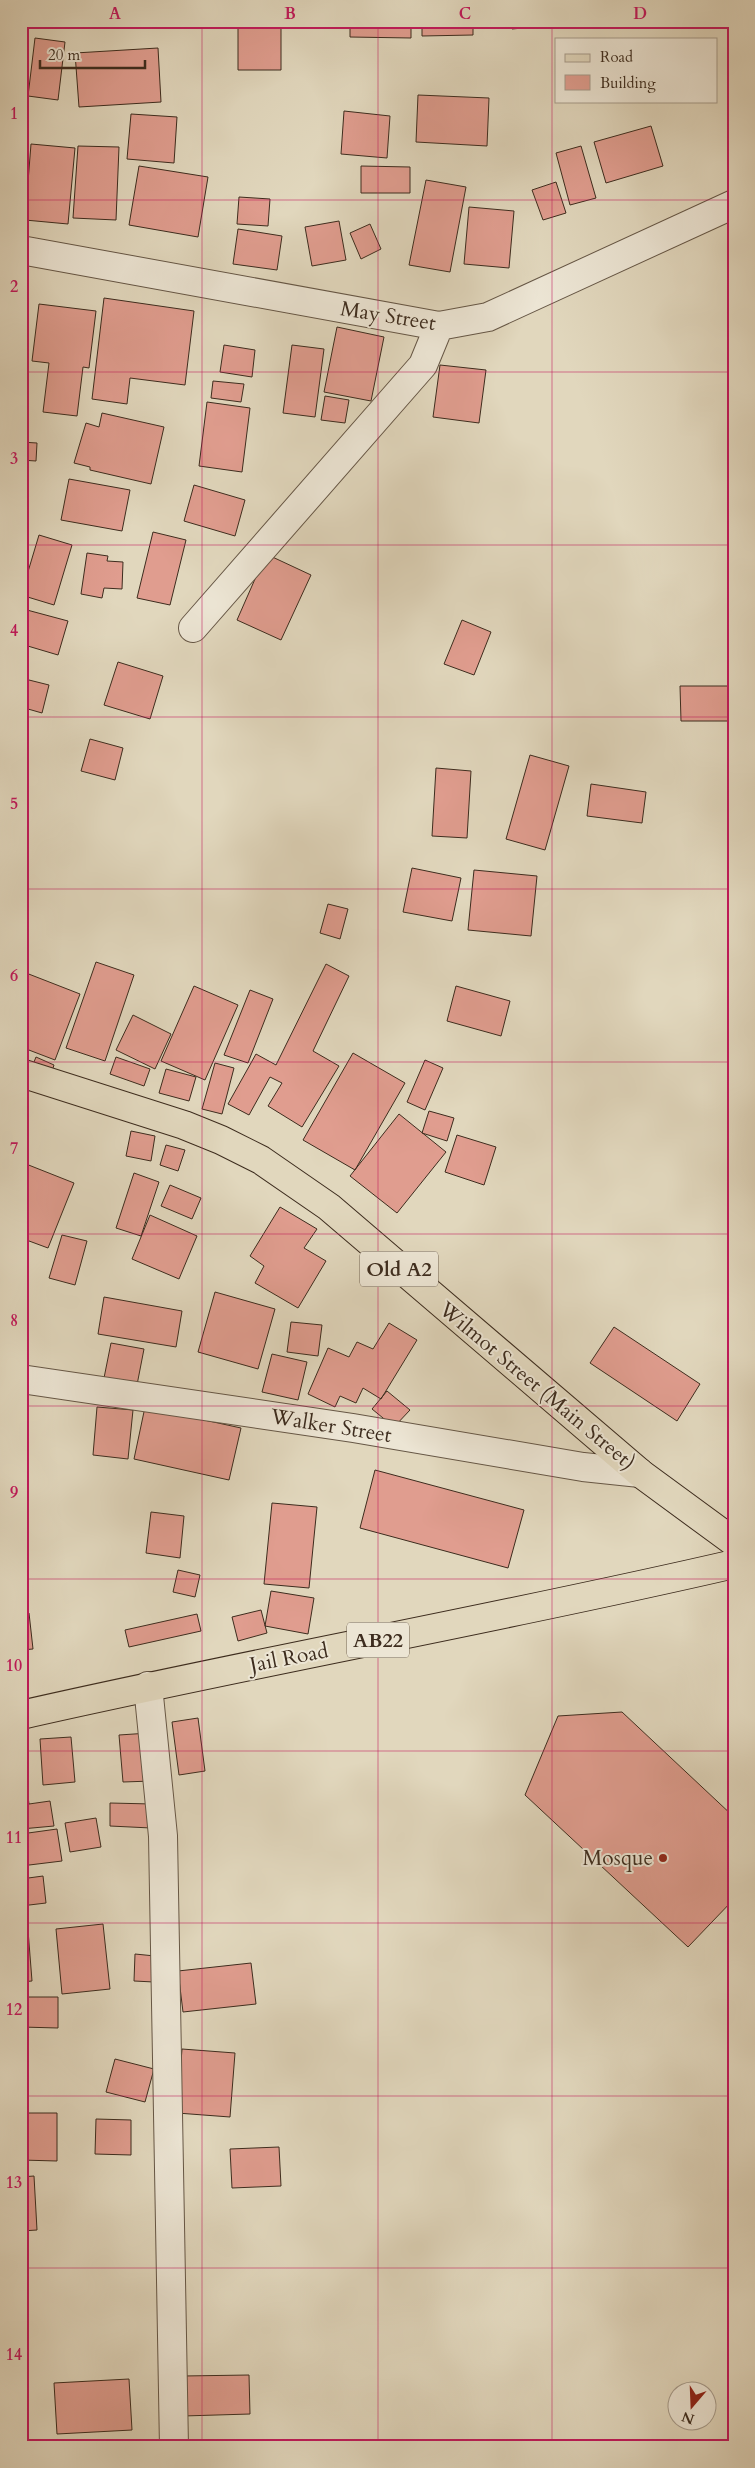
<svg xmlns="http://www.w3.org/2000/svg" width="755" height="2468" font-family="Cardo,serif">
<rect width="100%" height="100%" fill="#e1d7bd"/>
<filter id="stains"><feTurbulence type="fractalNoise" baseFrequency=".004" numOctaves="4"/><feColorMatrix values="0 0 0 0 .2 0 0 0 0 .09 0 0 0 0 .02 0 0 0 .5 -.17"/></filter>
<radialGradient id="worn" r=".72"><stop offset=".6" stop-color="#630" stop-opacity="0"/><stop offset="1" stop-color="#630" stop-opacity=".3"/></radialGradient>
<path fill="#e09d8f" stroke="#3d2c1e" d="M238 21H281V70H238Z
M350 21H411V38L350 37Z
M422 21H473V35L422 36Z
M511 21H553L554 25 512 29Z
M565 21H595L566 26Z
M35 38 65 42 58 100 28 96Z
M158 48 161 102 79 107 75 53Z
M418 95 489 98 487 146 416 142Z
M344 111 390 116 387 158 341 154Z
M131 114 177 117 174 163 127 159Z
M651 126 663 166 606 183 594 142Z
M31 144 75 148 68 224 25 220Z
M78 146 119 147 116 220 73 218Z
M581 146 596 198 570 205 556 153Z
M139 166 208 177 198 237 129 225Z
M361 166 410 167V193H361Z
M426 180 466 187 450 272 409 265Z
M556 182 566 213 543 220 532 190Z
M239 197 270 199 268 226 237 224Z
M469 207 514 211 509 268 464 264Z
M339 221 346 260 312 266 305 227Z
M370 224 381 249 361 259 350 233Z
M238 229 282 236 277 270 233 264Z
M104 298 194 311 185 385 130 378 127 404 92 399Z
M39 304 96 311 89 368 83 367 77 416 43 412 49 363 32 361Z
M337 327 384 337 371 401 324 392Z
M224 345 255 350 252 377 220 372Z
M292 345 324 349 315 417 283 413Z
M440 365 486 370 479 423 433 417Z
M213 381 244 384 241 402 211 398Z
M325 396 349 400 345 423 321 420Z
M207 402 250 408 242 472 199 466Z
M102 413 164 427 151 484 90 470V467L74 463 86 423 99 427Z
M21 442 37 443 36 461 21 460Z
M69 479 130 490 122 531 61 520Z
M194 485 245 500 235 536 184 521Z
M153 532 186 540 170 605 137 598Z
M39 535 72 545 54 605 21 595Z
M87 553 108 556 107 561 123 562 122 589 104 588 102 598 81 594Z
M266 554 311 575 281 640 237 620Z
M27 610 68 621 58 655 21 644V630Z
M462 620 491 632 474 675 444 664Z
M118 662 163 676 150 719 104 705Z
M21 678 49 685 42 713 21 707Z
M680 686H733L734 721H681Z
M90 739 123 748 115 780 81 771Z
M530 755 569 766 545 850 506 839Z
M436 768 471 771 467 838 432 836Z
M591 784 646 792 642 823 587 816Z
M412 868 461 878 452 921 403 912Z
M474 870 537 876 531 936 468 930Z
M328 904 348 909 340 939 320 933Z
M96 962 134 975 105 1061 66 1048Z
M326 964 349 976 313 1051 339 1066 302 1127 268 1106 282 1083 270 1077 249 1115 228 1104 256 1054 276 1065Z
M21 971 80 994 55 1060 21 1047Z
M194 986 238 1005 205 1080 161 1061Z
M456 986 510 1001 501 1036 447 1021Z
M250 990 273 999 248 1063 224 1055Z
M133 1015 171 1034 155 1069 116 1050Z
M353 1053 405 1083 355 1170 303 1140Z
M36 1057 54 1065 51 1074 32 1067Z
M116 1057 150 1069 144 1086 110 1074Z
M425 1060 443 1068 425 1110 407 1102Z
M215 1063 234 1068 222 1114 202 1109Z
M166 1069 196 1077 189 1101 159 1093Z
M429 1111 454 1118 447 1141 422 1133Z
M399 1114 446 1152 397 1213 350 1176Z
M131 1131 155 1136 151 1161 126 1156Z
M457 1135 496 1147 484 1185 445 1172Z
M166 1145 185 1150 178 1171 160 1165Z
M21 1162 74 1183 48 1248 21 1238Z
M134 1173 159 1182 141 1236 116 1228Z
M170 1185 201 1198 192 1219 161 1206Z
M280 1207 317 1229 304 1248 326 1261 298 1308 255 1283 264 1266 250 1256Z
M150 1215 197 1236 179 1279 132 1259Z
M62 1235 87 1241 75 1285 49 1278Z
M215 1292 275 1309 258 1369 198 1352Z
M104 1297 182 1311 176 1347 98 1334Z
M291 1322 322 1325 318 1356 287 1352Z
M389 1323 417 1340 381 1399 363 1388 356 1403 340 1396 335 1407 308 1394 328 1348 349 1357 357 1342 373 1349Z
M614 1327 700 1384 677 1421 590 1363Z
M111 1343 144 1349 136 1390 103 1383Z
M272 1354 307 1362 298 1400 262 1392Z
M387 1391 410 1410 394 1427 372 1409Z
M97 1407 133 1410 128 1459 93 1455Z
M145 1407 241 1428 229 1480 134 1459Z
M375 1470 524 1510 508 1568 360 1528Z
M272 1503 317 1507 309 1588 264 1584Z
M151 1512 184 1516 180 1558 146 1553Z
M178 1570 200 1575 195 1597 173 1592Z
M271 1591 314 1598 308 1634 265 1626Z
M261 1610 267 1633 238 1641 232 1617Z
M29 1613 33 1649 21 1650V1614Z
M197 1614 201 1631 129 1647 125 1630Z
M622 1712 734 1817V1899L688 1947 525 1795 558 1716Z
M198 1718 205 1771 179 1775 172 1722Z
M149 1733 152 1781 123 1782 119 1735Z
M71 1737 75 1782 43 1785 40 1739Z
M21 1746 29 1804 50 1801 54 1826 21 1829Z
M110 1803 152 1804 151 1828 110 1826Z
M96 1818 101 1847 70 1852 65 1823Z
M57 1829 62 1861 21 1866V1834Z
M43 1876 46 1903 21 1906V1879Z
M103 1924 110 1989 62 1994 56 1929Z
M28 1930 32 1981 21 1982V1931Z
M135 1954 155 1956 154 1982 134 1981Z
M251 1963 256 2004 183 2012 178 1971Z
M21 1997H58V2028L21 2027Z
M182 2049 235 2053 230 2117 177 2113Z
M115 2059 154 2069 145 2102 106 2092Z
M21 2113H57V2161L21 2160Z
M96 2119 131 2120V2155L95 2154Z
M279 2147 281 2186 232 2188 230 2149Z
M34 2176 37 2230 21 2231V2177Z
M249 2375 250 2414 183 2416V2376Z
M129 2379 132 2430 57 2434 54 2383Z"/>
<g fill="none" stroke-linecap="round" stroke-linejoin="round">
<g stroke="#665746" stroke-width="30">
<path id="minor" d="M21 250 439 326 488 317 734 204
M193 628 423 365 439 326
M21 1379 353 1428 583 1467 640 1473
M148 1686 163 1836 174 2447"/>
</g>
<g stroke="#3d2c1e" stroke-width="30">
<path id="major" d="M21 1715C258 1661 497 1619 734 1564"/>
</g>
<g stroke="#3d2c1e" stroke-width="30">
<path id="highway" d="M21 1073 184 1125 221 1140 261 1160 329 1207 640 1473 734 1542"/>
</g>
<use href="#minor" stroke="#ece5d4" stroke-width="28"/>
<use href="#major" stroke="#e1d7bd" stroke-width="28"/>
<use href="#highway" stroke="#e1d7bd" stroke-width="28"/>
</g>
<path fill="none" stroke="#c2185b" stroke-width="1" stroke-opacity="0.55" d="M202 21V2447M378 21V2447M552 21V2447M21 200H734M21 372H734M21 545H734M21 717H734M21 889H734M21 1062H734M21 1234H734M21 1406H734M21 1579H734M21 1751H734M21 1923H734M21 2096H734M21 2268H734"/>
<circle fill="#8f2418" stroke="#ece5d4" stroke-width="2" cx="663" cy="1858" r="5"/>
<g text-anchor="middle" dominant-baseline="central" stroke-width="4" stroke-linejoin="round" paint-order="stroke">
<g fill="#ece5d4" stroke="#726455" stroke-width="1">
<rect x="360" y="1251.5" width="78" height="35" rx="4"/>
<rect x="347" y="1622.5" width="62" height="35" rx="4"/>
</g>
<g font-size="20" font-weight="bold" fill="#3d2c1e">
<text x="399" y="1269">Old A2</text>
<text x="378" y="1640">AB22</text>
</g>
<g font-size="21" fill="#3d2c1e" stroke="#ece5d4">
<text transform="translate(388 316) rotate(9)">May Street</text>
<text transform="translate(537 1386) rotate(40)">Wilmot Street (Main Street)</text>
<text transform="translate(331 1426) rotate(9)">Walker Street</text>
<text transform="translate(289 1658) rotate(-11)">Jail Road</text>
</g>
<g font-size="21" fill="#3d2c1e" stroke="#ece5d4" text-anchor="end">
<text x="653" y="1858">Mosque</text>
</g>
</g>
<rect width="755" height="2468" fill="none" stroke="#e1d7bd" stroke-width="55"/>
<rect x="555" y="38" width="162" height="65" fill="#ece5d4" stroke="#a69b8b"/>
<rect x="565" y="54" width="25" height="8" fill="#e1d7bd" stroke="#a69b8b"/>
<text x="600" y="62" font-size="15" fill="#3d2c1e">Road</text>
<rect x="565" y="75" width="25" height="15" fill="#e09d8f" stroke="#a69b8b"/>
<text x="600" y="88" font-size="15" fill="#3d2c1e">Building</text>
<g transform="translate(692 2406) rotate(199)"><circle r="24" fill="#ece5d4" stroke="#a69b8b"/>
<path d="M0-4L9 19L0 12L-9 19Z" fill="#8f2418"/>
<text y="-8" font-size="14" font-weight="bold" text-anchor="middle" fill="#3d2c1e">N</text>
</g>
<path d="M40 60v8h105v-8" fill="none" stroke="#3d2c1e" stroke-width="2.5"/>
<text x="48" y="60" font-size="15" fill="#3d2c1e" stroke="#ece5d4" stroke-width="4" paint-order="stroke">20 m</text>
<rect x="28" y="28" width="700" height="2412" fill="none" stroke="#c2185b" stroke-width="2"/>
<g font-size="16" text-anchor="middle" font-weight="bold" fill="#c2185b">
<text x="115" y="19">A</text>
<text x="290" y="19">B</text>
<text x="465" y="19">C</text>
<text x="640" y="19">D</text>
<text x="14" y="119">1</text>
<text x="14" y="292">2</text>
<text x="14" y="464">3</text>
<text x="14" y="636">4</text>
<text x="14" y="809">5</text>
<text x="14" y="981">6</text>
<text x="14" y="1154">7</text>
<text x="14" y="1326">8</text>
<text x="14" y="1498">9</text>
<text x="14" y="1671">10</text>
<text x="14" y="1843">11</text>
<text x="14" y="2015">12</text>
<text x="14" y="2188">13</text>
<text x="14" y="2360">14</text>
</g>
<rect width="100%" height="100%" filter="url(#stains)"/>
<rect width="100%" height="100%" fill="url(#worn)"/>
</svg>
